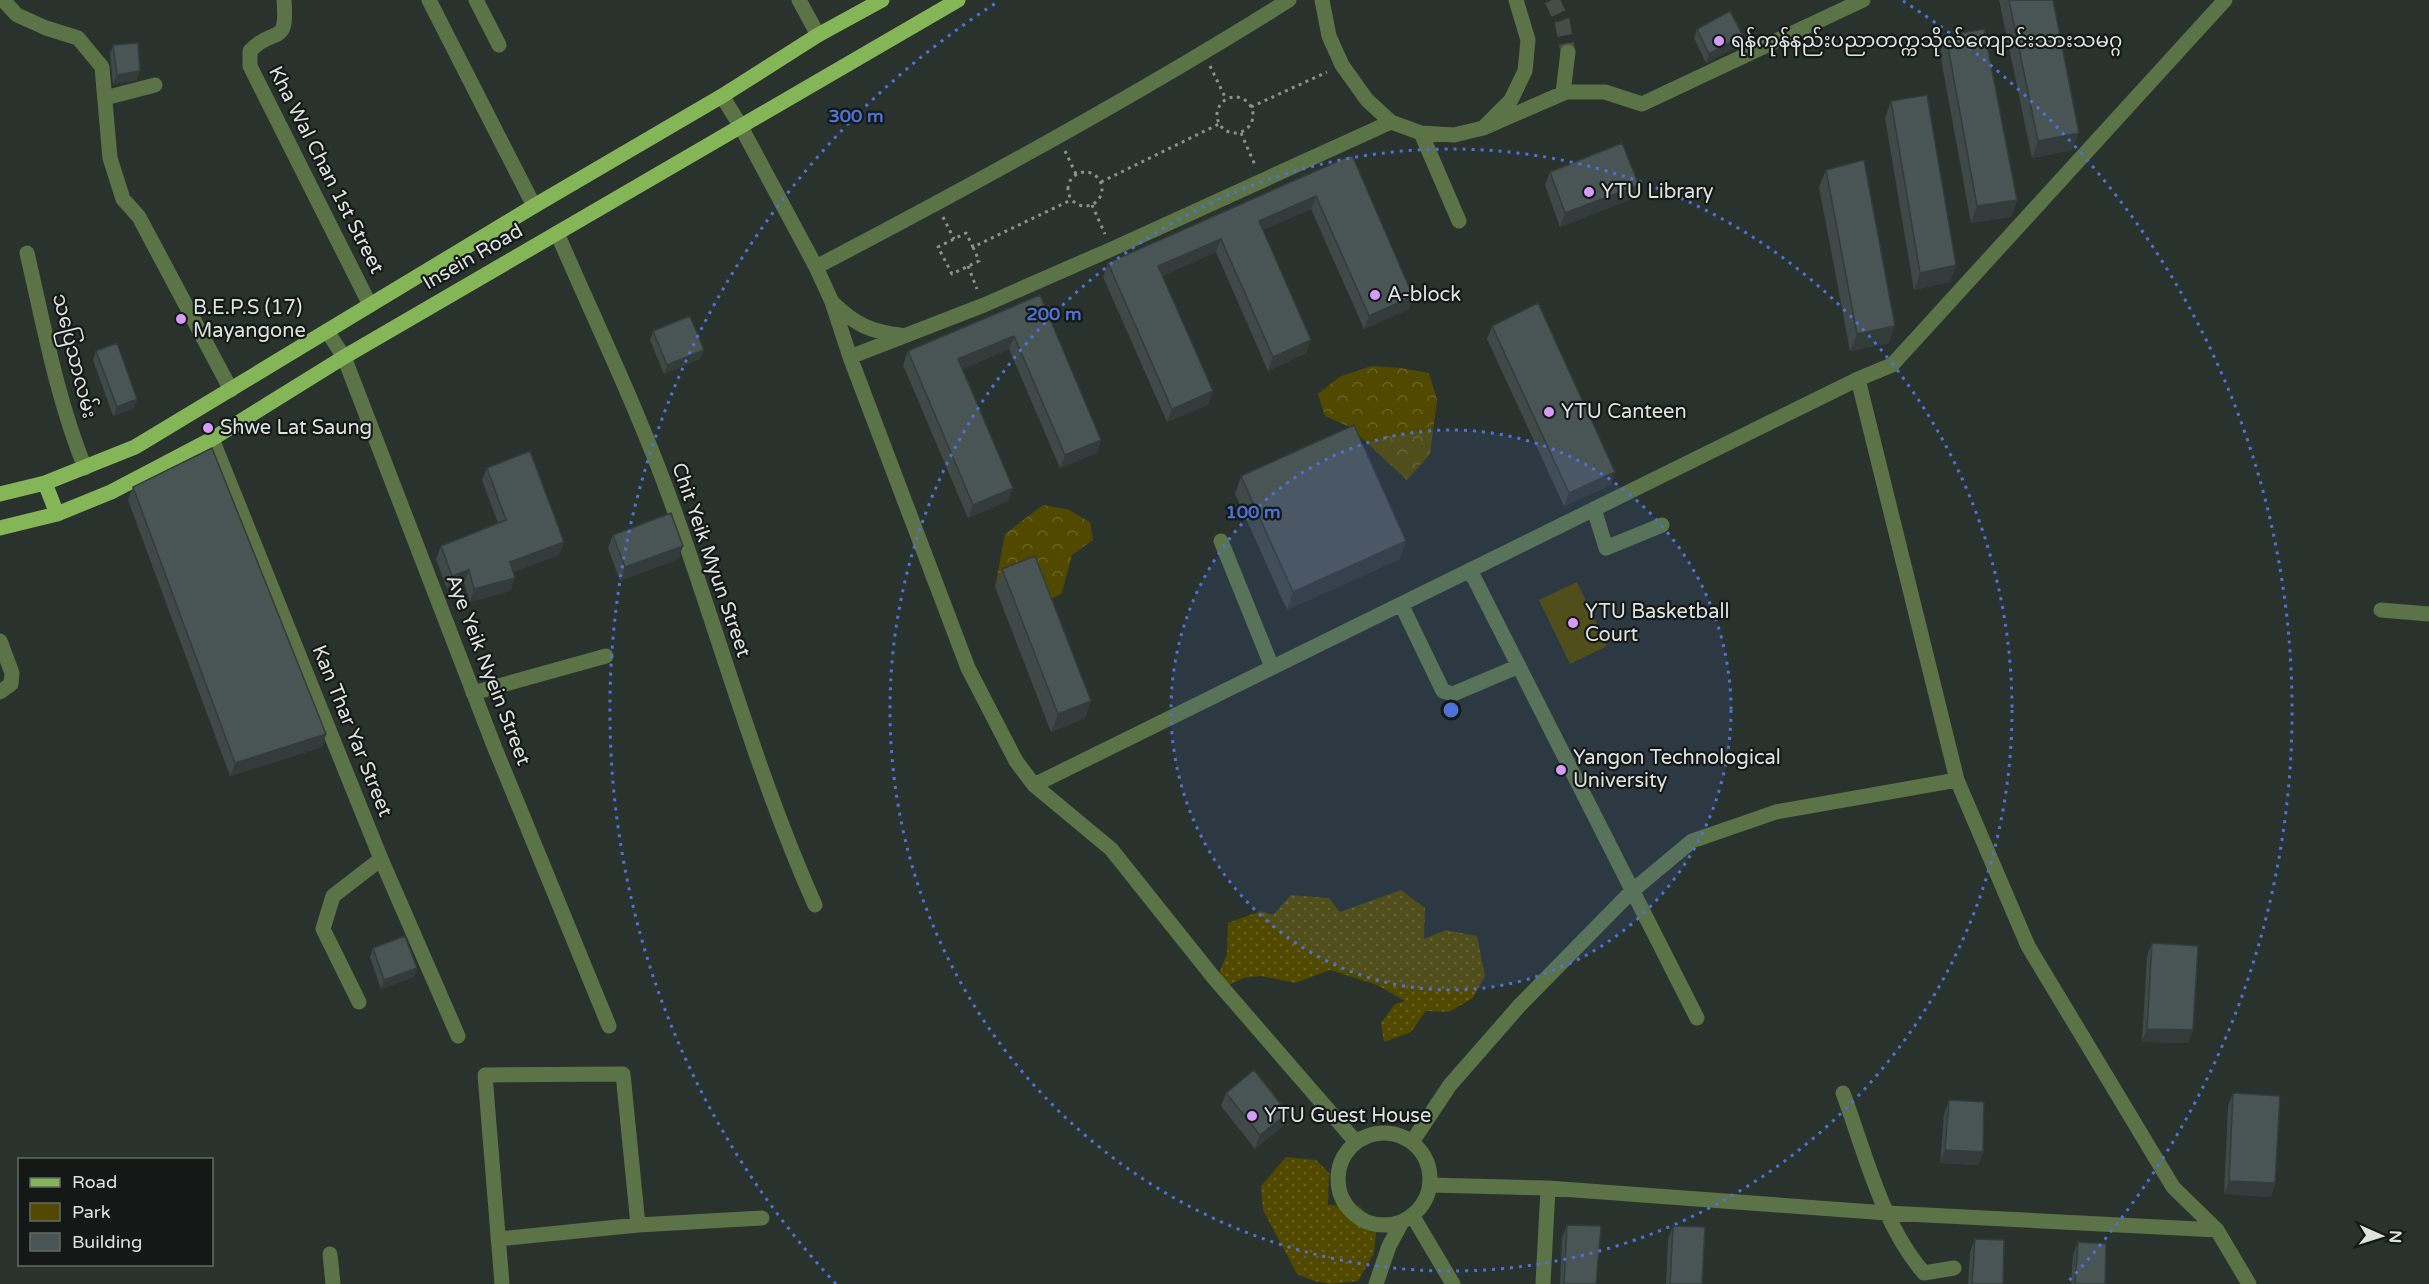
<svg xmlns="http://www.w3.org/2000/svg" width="2429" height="1284" font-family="'Varela Round','Noto Sans Myanmar',sans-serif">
<defs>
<pattern id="green-dots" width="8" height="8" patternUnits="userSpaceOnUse" patternTransform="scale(1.5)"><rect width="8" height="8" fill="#514900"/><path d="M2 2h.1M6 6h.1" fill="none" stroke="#6a6325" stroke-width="1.8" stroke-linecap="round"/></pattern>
<pattern id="forest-crowns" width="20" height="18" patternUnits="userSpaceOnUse" patternTransform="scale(1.5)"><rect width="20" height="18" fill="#514900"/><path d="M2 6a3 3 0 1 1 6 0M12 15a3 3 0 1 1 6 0" fill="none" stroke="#6a6325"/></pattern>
</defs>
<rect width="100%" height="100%" fill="#29322d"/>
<path fill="url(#green-dots)" d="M1401 890 1425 908 1424 939 1446 930 1477 936 1485 976 1473 998 1449 1012 1426 1011 1411 1032 1384 1042 1381 1023 1395 1004 1405 1001 1377 985 1330 970 1295 983 1261 976 1244 978 1227 986 1218 976 1227 954 1228 923 1261 911 1273 915 1291 895 1329 898 1340 912Z
M1286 1157 1316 1160 1329 1173 1328 1205 1359 1206 1377 1223 1374 1253 1358 1281 1331 1284 1314 1281 1297 1274 1263 1210 1261 1186Z"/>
<path fill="url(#forest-crowns)" d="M1371 366 1401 368 1429 373 1437 400 1430 454 1407 480 1350 427 1325 416 1318 394 1339 377Z
M1043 505 1067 509 1090 522 1093 540 1072 555 1062 593 1041 605 995 587 1005 534Z"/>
<path fill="#514900" d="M1577 582 1607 646 1570 664 1539 600Z"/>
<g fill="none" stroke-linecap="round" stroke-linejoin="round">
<path stroke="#444d48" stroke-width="15" stroke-dasharray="15 8" stroke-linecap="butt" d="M1552 0 1562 21 1568 52"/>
<path stroke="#8b928e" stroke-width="3" stroke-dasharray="3 4.5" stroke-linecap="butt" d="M1210 66 1226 99
M1217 115a18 18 0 1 1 36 0a18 18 0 1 1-36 0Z
M1251 107 1327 72
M1241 133 1255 165
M1065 151 1076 174
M1068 189a17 17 0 1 1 34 0a17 17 0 1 1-34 0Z
M1101 182 1219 124
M1092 205 1105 234
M943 217 954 239
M973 247 979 261 952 274 938 247 966 233 973 247 1071 200
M968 266 977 289"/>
<path stroke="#5b7347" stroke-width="15" d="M3 0 17 15 46 28 78 38 102 67 110 158 123 199 139 217 231 390
M284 0C288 49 274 25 250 51V66L370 305
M429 0 534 206
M476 0 499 45
M799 0 818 35
M1322 0 1329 36 1342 65 1367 100 1391 122 1421 133 1454 135 1483 128 1511 100 1525 71 1528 40 1516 0
M1563 93 1568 52
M722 96 740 125 816 267 832 302 850 357 968 668 1016 761 1034 785 1111 849 1214 978 1356 1142
M105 98 155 85
M1483 128 1566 92H1605L1642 104 1863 0
M1421 133 1459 221
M557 233C596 323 639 412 672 504 720 638 757 775 815 905
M27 253C44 326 57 399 85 468
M816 267C977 183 1136 96 1289 0
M834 304C855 324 871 332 900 335
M327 331 344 357 494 746 609 1026
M850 357 984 305 1112 249 1391 122
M1858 379 1957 780 2028 946 2173 1187 2217 1230 2249 1284
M212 439 381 859 458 1036
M1594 509 1606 548 1662 525
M1221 541 1272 667
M1470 570 1697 1018
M1401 604 1443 691 1453 694 1519 666
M2381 610 2429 614
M0 641 12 673 11 684 0 692
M473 693 606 656
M1034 785 1858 379 1892 365 2225 0
M359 1002 323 929 333 896 381 859
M1843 1093C1865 1152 1882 1225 1924 1273L1954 1268
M1338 1179a46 46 0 1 1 92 0a46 46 0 1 1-92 0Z
M1412 1142 1450 1085 1520 1005 1632 891 1692 841 1776 812 1957 780
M1430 1185 1548 1188 1887 1213 2217 1230
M1412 1215 1453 1284
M498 1239 638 1225 762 1218
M330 1254 333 1284
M502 1284 485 1075 623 1074 638 1225
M1376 1284 1389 1246 1402 1222
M1543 1284 1548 1188"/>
<path stroke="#84b658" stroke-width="15" d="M45 483 57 514
M0 494 45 483 135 447 534 206 722 96 818 35 882 0
M0 528 57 514 111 492 212 439 344 357 958 0"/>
</g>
<path fill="#3f4948" d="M1999 0H2053L2072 150 2032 158Z
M1697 29 1743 36 1740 45 1706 63 1694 38Z
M1946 36 2017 200 2011 217 1971 223 1940 53Z
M113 45 140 71 136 80 113 84 110 54Z
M1891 101 1956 265 1950 282 1914 290 1885 118Z
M1352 155 1413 296 1409 309 1364 329 1311 209 1263 230 1306 353 1268 371 1216 252 1162 276 1213 391 1208 405 1167 422 1103 277 1108 263Z
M1826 170 1889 343 1850 351 1819 187Z
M1550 172 1639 185 1634 198 1560 227 1545 185Z
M1040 295 1097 453 1060 468 1009 349 962 369 1008 501 968 518 903 365 908 351Z
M1492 326 1615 472 1611 485 1564 506 1487 339Z
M653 331 700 359 664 374 650 340Z
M96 351 137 399 134 408 113 416 93 360Z
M487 468 559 555 513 572 515 578 510 591 470 602 464 583 447 589 436 559 441 546 498 523 482 480Z
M1241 476 1400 559 1287 610 1235 494Z
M133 487 326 734 322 747 230 776 128 500Z
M613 535 683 546 678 559 620 581 608 548Z
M1002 569 1085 718 1051 732 995 587Z
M2152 943 2193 1030 2188 1043 2142 1042 2147 956Z
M373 948 417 968 414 977 381 989 370 957Z
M1226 1093 1283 1126 1255 1149 1221 1106Z
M2233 1093 2275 1183 2271 1197 2224 1194 2228 1106Z
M1949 1100 1983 1152 1978 1165 1940 1163 1944 1114Z
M1567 1225 1596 1284H1560L1562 1238Z
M1673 1226 1702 1284H1666L1668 1239Z
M1975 1239 2003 1284H1968L1970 1252Z
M2078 1242 2105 1284H2071L2073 1255Z"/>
<path fill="#333c3b" d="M1743 36 1740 45 1706 63 1709 54Z
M140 71 136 80 113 84 117 75Z
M2079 133 2072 150 2032 158 2038 141Z
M1639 185 1634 198 1560 227 1565 213Z
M1316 196 1311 209 1254 234 1259 221Z
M2017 200 2011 217 1971 223 1977 206Z
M1221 239 1216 252 1154 280 1158 266Z
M1956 265 1950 282 1914 290 1920 273Z
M1413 296 1409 309 1364 329 1369 316Z
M1895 326 1889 343 1850 351 1857 334Z
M1014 336 1009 349 954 373 958 359Z
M1311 340 1306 353 1268 371 1273 357Z
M704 350 700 359 664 374 667 365Z
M1213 391 1208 405 1167 422 1172 409Z
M137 399 134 408 113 416 117 407Z
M1101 440 1097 453 1060 468 1065 455Z
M1615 472 1611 485 1564 506 1569 493Z
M1013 488 1008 501 968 518 973 505Z
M1406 541 1400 559 1287 610 1293 592Z
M564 542 559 555 506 575 510 562Z
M683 546 678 559 620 581 625 567Z
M469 570 464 583 447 589 452 576Z
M515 578 510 591 470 602 474 589Z
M1091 701 1085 718 1051 732 1058 714Z
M326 734 322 747 230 776 235 763Z
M417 968 414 977 381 989 384 980Z
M2147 1029 2193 1030 2188 1043 2142 1042Z
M1288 1113 1283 1126 1255 1149 1260 1135Z
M1945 1150 1983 1152 1978 1165 1940 1163Z
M2229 1181 2275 1183 2271 1197 2224 1194Z"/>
<path fill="#495554" stroke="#333c3b" stroke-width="1.5" d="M2009 0H2053L2079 133 2038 141Z
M1730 11 1743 36 1709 54 1697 29Z
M1984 29 2017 200 1977 206 1946 36Z
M138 43 140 71 117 75 113 45Z
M1927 95 1956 265 1920 273 1891 101Z
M1622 143 1639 185 1565 213 1550 172Z
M1352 155 1413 296 1369 316 1316 196 1259 221 1311 340 1273 357 1221 239 1158 266 1213 391 1172 409 1108 263Z
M1864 160 1895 326 1857 334 1826 170Z
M1040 295 1101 440 1065 455 1014 336 958 359 1013 488 973 505 908 351Z
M1538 303 1615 472 1569 493 1492 326Z
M690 316 704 350 667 365 653 331Z
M117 343 137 399 117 407 96 351Z
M1354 425 1406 541 1293 592 1241 476Z
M212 448 326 734 235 763 133 487Z
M530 451 564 542 510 562 515 578 474 589 469 570 452 576 441 546 506 520 487 468Z
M671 513 683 546 625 567 613 535Z
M1035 556 1091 701 1058 714 1002 569Z
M405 936 417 968 384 980 373 948Z
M2152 943 2198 946 2193 1030 2147 1029Z
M1254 1070 1288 1113 1260 1135 1226 1093Z
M2233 1093 2280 1096 2275 1183 2229 1181Z
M1949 1100 1984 1102 1983 1152 1945 1150Z
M1567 1225 1601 1226 1596 1284H1564Z
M1673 1226 1705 1227 1702 1284H1670Z
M1975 1239 2004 1240 2003 1284H1972Z
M2078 1242 2106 1244 2105 1284H2075Z"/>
<circle cx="1451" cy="710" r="280" fill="#4d73da" fill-opacity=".12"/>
<g fill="none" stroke="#4d73da" stroke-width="3" stroke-dasharray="3 6">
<circle cx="1451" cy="710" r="280"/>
<circle cx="1451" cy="710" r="561"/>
<path d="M836 1284A841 841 0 0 1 999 1M1903 1A841 841 0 0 1 2066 1284"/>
</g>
<g fill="#d79bf9" stroke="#141816" stroke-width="2">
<circle cx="1719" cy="41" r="6"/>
<circle cx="1589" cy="192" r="6"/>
<circle cx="1375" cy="295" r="6"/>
<circle cx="181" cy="319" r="6"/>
<circle cx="1549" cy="412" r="6"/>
<circle cx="208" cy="428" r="6"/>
<circle cx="1573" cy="623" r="6"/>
<circle cx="1561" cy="770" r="6"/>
<circle cx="1252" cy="1116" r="6"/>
</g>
<g text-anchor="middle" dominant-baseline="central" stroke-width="4.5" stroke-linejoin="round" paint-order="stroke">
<g font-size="20" fill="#dde3e0" stroke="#141816" text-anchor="start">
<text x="1731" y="41">ရန်ကုန်နည်းပညာတက္ကသိုလ်ကျောင်းသားသမဂ္ဂ</text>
<text x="1601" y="192">YTU Library</text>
<text x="1387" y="295">A-block</text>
<text x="193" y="308">B.E.P.S (17)<tspan x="193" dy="23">Mayangone</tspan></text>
<text x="1561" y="412">YTU Canteen</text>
<text x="220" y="428">Shwe Lat Saung</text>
<text x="1585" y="612">YTU Basketball<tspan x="1585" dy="23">Court</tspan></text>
<text x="1573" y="758">Yangon Technological<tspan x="1573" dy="23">University</tspan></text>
<text x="1264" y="1116">YTU Guest House</text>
</g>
<g font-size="20" fill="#dde3e0" stroke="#141816">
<text transform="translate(326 170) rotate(63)">Kha Wal Chan 1st Street</text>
<text transform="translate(473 257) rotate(-30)">Insein Road</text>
<text transform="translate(74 356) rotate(76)">သပြေသာလမ်း</text>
<text transform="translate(711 560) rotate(71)">Chit Yeik Myun Street</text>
<text transform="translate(488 670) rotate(69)">Aye Yeik Nyein Street</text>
<text transform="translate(352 731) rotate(68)">Kan Thar Yar Street</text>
</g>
</g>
<circle cx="1451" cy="710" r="9" fill="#4d73da" stroke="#141816" stroke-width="3"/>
<g font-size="18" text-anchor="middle" font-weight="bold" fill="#4d73da" stroke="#141816" stroke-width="4.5" stroke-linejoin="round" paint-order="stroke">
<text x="856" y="122">300 m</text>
<text x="1054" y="320">200 m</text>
<text x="1253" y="518">100 m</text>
</g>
<rect x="18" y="1158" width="195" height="108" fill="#141816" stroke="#646967" stroke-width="1.5"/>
<rect x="30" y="1178" width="30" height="9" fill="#84b658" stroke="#646967" stroke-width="1.5"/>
<text x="72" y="1188" font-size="18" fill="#dde3e0">Road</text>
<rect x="30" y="1203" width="30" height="18" fill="#514900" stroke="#646967" stroke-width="1.5"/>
<text x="72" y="1218" font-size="18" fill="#dde3e0">Park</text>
<rect x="30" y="1233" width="30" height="18" fill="#495554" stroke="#646967" stroke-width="1.5"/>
<text x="72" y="1248" font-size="18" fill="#dde3e0">Building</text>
<g transform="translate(2381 1236) rotate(93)" stroke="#141816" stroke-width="4.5" paint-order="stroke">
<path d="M0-4.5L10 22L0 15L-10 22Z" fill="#dde3e0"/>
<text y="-9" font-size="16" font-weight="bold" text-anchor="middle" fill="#dde3e0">N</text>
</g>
</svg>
